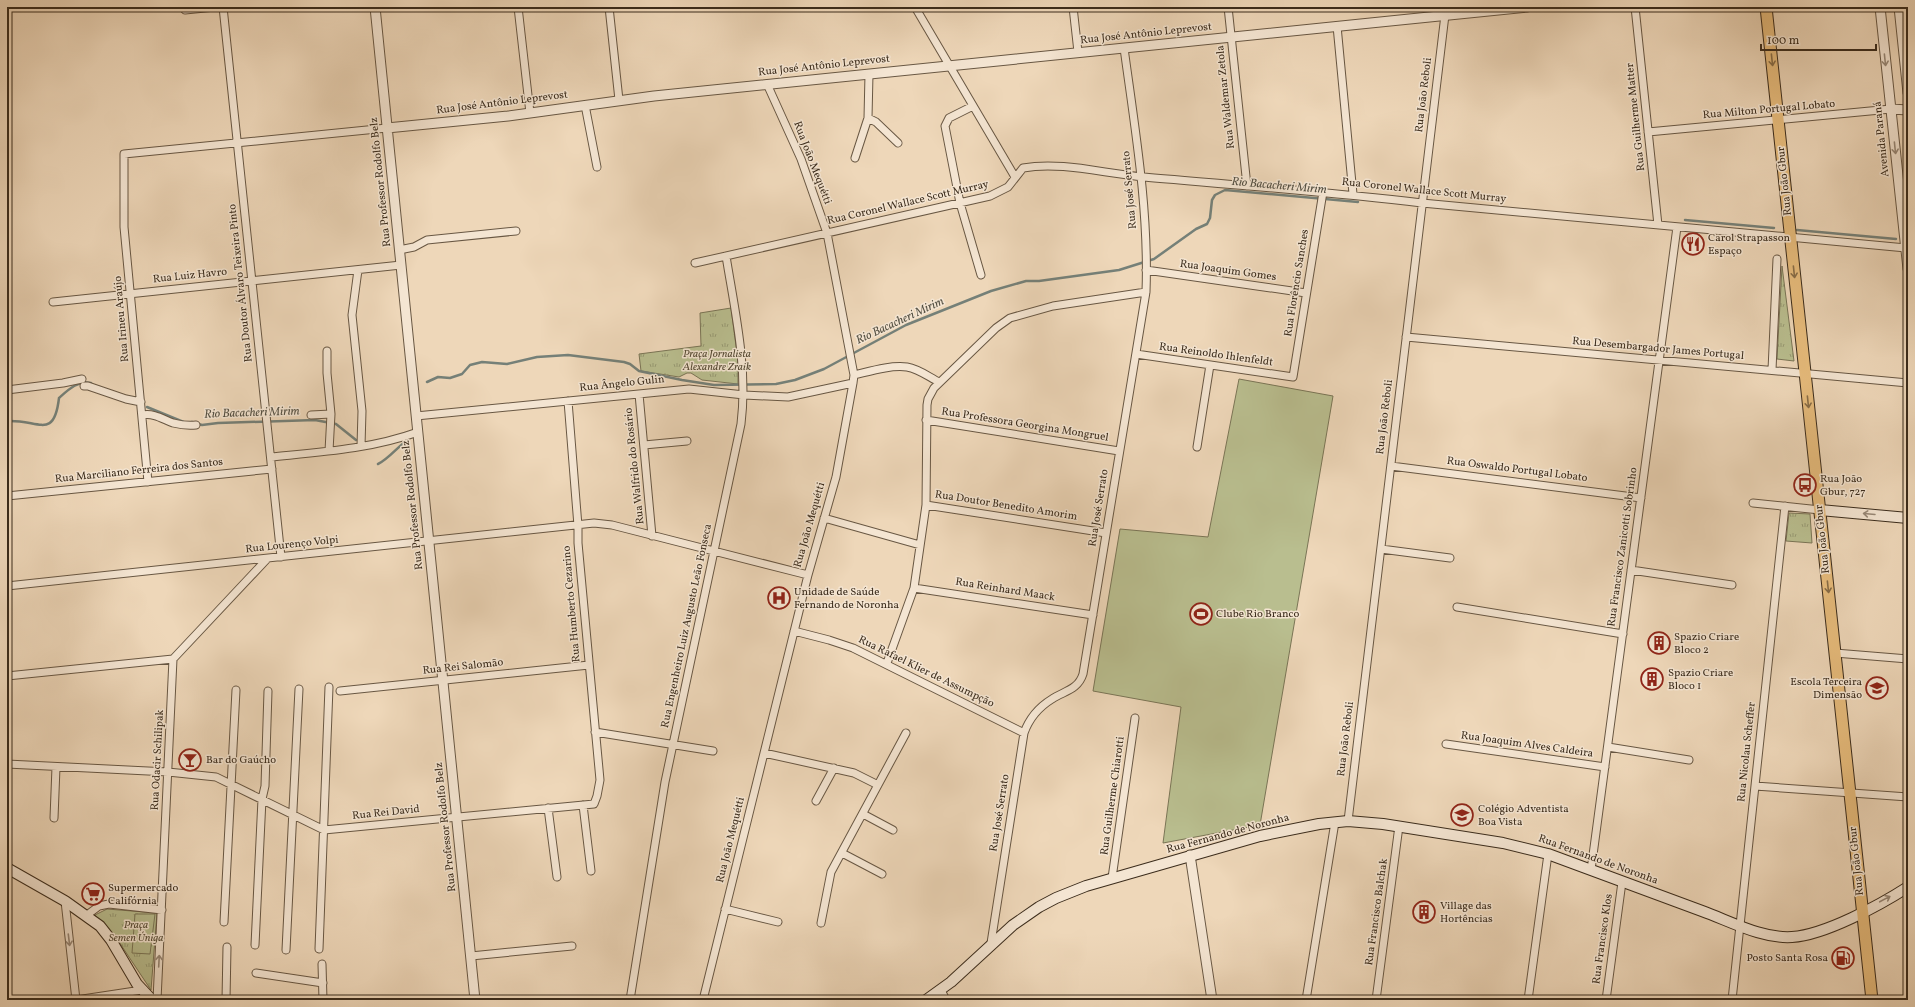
<svg xmlns="http://www.w3.org/2000/svg" width="1915" height="1007" font-family="Vollkorn,serif">
<defs>
<pattern id="grass-tufts" width="24" height="20" patternUnits="userSpaceOnUse"><rect width="24" height="20" fill="#b9be8f"/><path d="M3 7l-1-3M5 7V3M7 7l1-3M15 17l-1-3M17 17v-4M19 17l1-3" fill="none" stroke="#989b74"/></pattern>
</defs>
<rect width="100%" height="100%" fill="#eed7b9"/>
<filter id="stains"><feTurbulence type="fractalNoise" baseFrequency=".005" numOctaves="4"/><feColorMatrix values="0 0 0 0 .2 0 0 0 0 .09 0 0 0 0 .02 0 0 0 .5 -.17"/></filter>
<radialGradient id="worn" r=".72"><stop offset=".6" stop-color="#630" stop-opacity="0"/><stop offset="1" stop-color="#630" stop-opacity=".3"/></radialGradient>
<path fill="url(#grass-tufts)" stroke="#7a7556" d="M1782 266 1794 361 1777 359Z
M731 308 738 361V384L702 380 691 373H687L679 377 641 371 639 354 701 346 700 313Z
M1789 513 1810 514 1812 543 1786 541Z
M107 909 157 913 151 990 117 939 95 915Z"/>
<path fill="#b9be8f" stroke="#7a7556" d="M1239 379 1333 396 1260 825 1163 843 1181 707 1093 691 1120 529 1208 537Z
M135 914H155L150 954 132 953Z"/>
<g fill="none" stroke-linecap="round" stroke-linejoin="round">
<path stroke="#758078" stroke-width="2.5" d="M1685 220 1774 228
M1797 230 1896 239
M427 382 438 377 450 378 462 374 470 365 482 362 507 364 537 357 568 355 624 362 630 364 639 371 682 380 714 385 776 384 795 380 824 369 906 325 991 291 1026 281H1039L1119 270 1154 259 1196 229 1207 224 1210 218 1212 200 1215 195 1225 190 1358 202
M147 407 186 423 192 422 202 425 218 423 315 420 336 424 356 440
M7 421C38 419 54 441 59 398 68 390 78 380 91 383
M378 464C386 461 398 447 406 441"/>
<g stroke="#685743" stroke-width="9">
<path id="minor" d="M223 7 281 557
M518 7 530 113
M609 7 619 100
M915 7 1015 177
M1073 7 1078 52
M1228 7 1247 186
M1635 7 1658 225
M185 10 215 7
M1337 26 1353 194
M585 105 597 167
M973 106 949 118 945 126 960 203 981 275
M868 118 876 122 898 143
M1648 132 1891 109
M855 158 868 118 869 74
M399 250 414 247 427 240 516 231
M695 263 990 196 1008 187 1023 168C1062 161 1105 174 1144 177 1237 185 1330 192 1422 203L1906 248
M358 270 352 315 362 411 361 446
M1146 270 1306 293
M53 302 401 265
M1406 337 1908 383
M327 351V373L331 414 329 451
M1136 354 1293 377 1323 192
M1772 370 1777 259
M854 375C871 371 890 365 907 367 919 369 929 377 939 382
M84 386H88L126 399 141 402
M7 390 63 383 82 379
M639 394 652 536
M142 415C155 413 162 419 173 423 181 425 188 426 196 425
M311 415 331 414
M416 416 689 389 744 395 788 397 853 383
M926 420 1119 451
M644 445 687 441
M1197 447 1210 365
M271 457C321 452 371 449 418 432
M1391 466 1641 498
M148 482 124 227V154L387 128
M7 496 272 469
M1753 503 1820 510
M926 505 1106 533
M824 518 920 545
M1381 549 1450 558
M1631 570 1732 585
M7 586 594 523 612 525 808 575
M914 588 1093 615
M1457 607 1623 634
M794 631 829 640 853 648 1024 733
M1835 653 1908 659
M887 663 914 588 926 505 927 405 928 399 934 388 996 328 1010 318 1053 306 1146 292
M7 676 173 659
M340 691 589 665
M595 732 713 751
M1446 744 1605 767
M1608 747 1689 760
M764 753 854 773 878 785
M7 764 168 772 216 777 324 830 594 804 597 796 600 780 578 543V526L568 401
M1755 786 1908 797
M816 801 834 768
M583 805 591 871
M548 808 557 877
M863 814 893 830
M54 818 56 767
M1348 821 1445 15
M842 853 882 874
M1591 870 1677 227
M1112 878 1135 718
M65 901 76 1000
M725 909 778 922
M87 915 99 906 109 904 162 910
M224 922 236 690
M821 923 831 872 906 733
M991 943 1024 733C1029 719 1039 707 1052 699 1064 691 1078 690 1083 674L1146 292C1149 210 1135 129 1124 48
M255 945 262 799 265 786 268 691
M319 949 329 687
M286 950 299 689
M471 956 572 946
M322 964 323 1000
M256 973 323 983
M941 990 946 1000
M76 1000 142 990
M157 1000 173 659 267 559
M226 1000 227 947
M630 1000 665 782 741 424C748 367 735 312 726 256
M703 1000 808 575 836 477 853 383 854 375 827 233 801 159 767 84
M1306 1000 1335 822
M1376 1000 1399 826
M1528 1000 1548 854
M1606 1000 1622 882
M1732 1000 1785 506"/>
</g>
<g stroke="#685743" stroke-width="11">
<path id="tertiary" d="M375 7 475 1000
M1880 7 1908 269
M1899 7 1908 93
M1891 109 1908 110
M387 128 508 116 654 96 1527 7
M1190 855 1212 1000"/>
</g>
<g stroke="#3b2c1c" stroke-width="12">
<path id="secondary" d="M1820 510 1908 518
M7 868 65 901 100 926 111 940 137 984 152 1000
M926 1000 951 982 1013 925 1039 907 1056 898 1086 886 1260 836 1319 824 1348 821 1383 824 1503 843 1548 854C1600 873 1651 892 1702 911 1730 921 1762 939 1792 937 1825 935 1880 905 1908 887"/>
</g>
<g stroke="#3b2c1c" stroke-width="13">
<path id="primary" d="M1766 7 1872 1000"/>
</g>
<use href="#minor" stroke="#f4e5d2" stroke-width="7"/>
<use href="#tertiary" stroke="#f4e5d2" stroke-width="9"/>
<use href="#secondary" stroke="#f4e5d2" stroke-width="10"/>
<use href="#primary" stroke="#e7bc7c" stroke-width="11"/>
</g>
<defs><path id="oneway-shaft" d="M-6 0H5M1.5-3L5.5 0L1.5 3" fill="none" stroke-width="1.6" stroke-linecap="round" stroke-linejoin="round"/></defs>
<g stroke="#886d47">
<use href="#oneway-shaft" transform="translate(1772 60) rotate(84)"/>
<use href="#oneway-shaft" transform="translate(1794 272) rotate(84)"/>
<use href="#oneway-shaft" transform="translate(1808 402) rotate(84)"/>
<use href="#oneway-shaft" transform="translate(1828 587) rotate(84)"/>
</g>
<g stroke="#988877">
<use href="#oneway-shaft" transform="translate(1885 60) rotate(84)"/>
<use href="#oneway-shaft" transform="translate(1895 148) rotate(84)"/>
<use href="#oneway-shaft" transform="translate(1869 514) rotate(-175)"/>
<use href="#oneway-shaft" transform="translate(1885 899) rotate(-28)"/>
<use href="#oneway-shaft" transform="translate(69 940) rotate(83)"/>
<use href="#oneway-shaft" transform="translate(159 961) rotate(-87)"/>
</g>
<defs>
<g id="restaurant-ring" transform="scale(1.15)"><circle r="9.5" fill="#f4e5d2" stroke="#8f2418" stroke-width="1.5"/><path d="M-5-6h1v4h1v-4h1v4h1v-4h1v5L-1.5 .5V6h-2V.5L-5-1ZM5-6V6H3V1.5H1.5Q1.5-4 5-6Z" fill="#8f2418"/></g>
<g id="bus-ring" transform="scale(1.15)"><circle r="9.5" fill="#f4e5d2" stroke="#8f2418" stroke-width="1.5"/><path d="M-5-6H5V4H4V6H2V4H-2V6H-4V4H-5ZM-3.5-4V0h7V-4ZM-3.5 1.2v1.5H-2V1.2ZM2 1.2v1.5H3.5V1.2Z" fill="#8f2418"/></g>
<g id="hospital-ring" transform="scale(1.15)"><circle r="9.5" fill="#f4e5d2" stroke="#8f2418" stroke-width="1.5"/><path d="M-5-5h3v3.5h4V-5h3V5h-3V1.5h-4V5h-3Z" fill="#8f2418"/></g>
<g id="stadium-ring" transform="scale(1.15)"><circle r="9.5" fill="#f4e5d2" stroke="#8f2418" stroke-width="1.5"/><path d="M0-5a6.5 5 0 1 0 0 10a6.5 5 0 1 0 0-10ZM-3.5-1.8h7v3.6h-7Z" fill="#8f2418"/></g>
<g id="building-ring" transform="scale(1.15)"><circle r="9.5" fill="#f4e5d2" stroke="#8f2418" stroke-width="1.5"/><path d="M-4-6H4V6H1V3H-1V6H-4ZM-2.5-4.3h1.7v1.8h-1.7ZM.8-4.3h1.7v1.8H.8ZM-2.5-1h1.7V.8h-1.7ZM.8-1h1.7V.8H.8Z" fill="#8f2418"/></g>
<g id="school-ring" transform="scale(1.15)"><circle r="9.5" fill="#f4e5d2" stroke="#8f2418" stroke-width="1.5"/><path d="M0-5L7-2L0 1L-7-2ZM-4 1L0 2.5L4 1V4Q0 6-4 4Z" fill="#8f2418"/></g>
<g id="bar-ring" transform="scale(1.15)"><circle r="9.5" fill="#f4e5d2" stroke="#8f2418" stroke-width="1.5"/><path d="M-6-5H6L.8 .8V4.5H3.5V6h-7V4.5H-.8V.8Z" fill="#8f2418"/></g>
<g id="supermarket-ring" transform="scale(1.15)"><circle r="9.5" fill="#f4e5d2" stroke="#8f2418" stroke-width="1.5"/><path d="M-6-5.5h2.5l.6 2H6L4.5 2H-2.5L-4.4-4H-6ZM-1.5 3.2a1.3 1.3 0 1 0 .1 0ZM3 3.2a1.3 1.3 0 1 0 .1 0Z" fill="#8f2418"/></g>
<g id="fuel-ring" transform="scale(1.15)"><circle r="9.5" fill="#f4e5d2" stroke="#8f2418" stroke-width="1.5"/><path d="M-5.5-6h7V0h2V4h1.3V-2.5L3-4.5l.8-.8L6-3V5H2.5V1h-1V6h-7ZM-4.2-4.7v3.2H.2V-4.7Z" fill="#8f2418"/></g>
</defs>
<g fill-rule="evenodd">
<use href="#restaurant-ring" x="1693" y="244"/>
<use href="#bus-ring" x="1805" y="485"/>
<use href="#hospital-ring" x="779" y="598"/>
<use href="#stadium-ring" x="1201" y="614"/>
<use href="#building-ring" x="1659" y="643"/>
<use href="#building-ring" x="1652" y="679"/>
<use href="#school-ring" x="1877" y="688"/>
<use href="#bar-ring" x="190" y="760"/>
<use href="#school-ring" x="1462" y="815"/>
<use href="#supermarket-ring" x="93" y="894"/>
<use href="#building-ring" x="1424" y="912"/>
<use href="#fuel-ring" x="1843" y="958"/>
</g>
<g text-anchor="middle" dominant-baseline="central" stroke-width="3" stroke-linejoin="round" paint-order="stroke">
<g font-size="11" fill="#3b2c1c" stroke="#f4e5d2">
<text transform="translate(1146 34) rotate(-6)">Rua José Antônio Leprevost</text>
<text transform="translate(824 66) rotate(-6)">Rua José Antônio Leprevost</text>
<text transform="translate(1424 95) rotate(-83)">Rua João Reboli</text>
<text transform="translate(1226 97) rotate(-96)">Rua Waldemar Zetola</text>
<text transform="translate(502 103) rotate(-7)">Rua José Antônio Leprevost</text>
<text transform="translate(1769 110) rotate(-5)">Rua Milton Portugal Lobato</text>
<text transform="translate(1636 117) rotate(-96)">Rua Guilherme Matter</text>
<text transform="translate(1882 139) rotate(-96)">Avenida Paraná</text>
<text transform="translate(812 163) rotate(69)">Rua João Mequétti</text>
<text transform="translate(1785 181) rotate(-96)">Rua João Gbur</text>
<text transform="translate(381 182) rotate(-96)">Rua Professor Rodolfo Belz</text>
<text transform="translate(1130 190) rotate(-95)">Rua José Serrato</text>
<text transform="translate(1424 191) rotate(6)">Rua Coronel Wallace Scott Murray</text>
<text transform="translate(908 203) rotate(-13)">Rua Coronel Wallace Scott Murray</text>
<text transform="translate(1228 271) rotate(8)">Rua Joaquim Gomes</text>
<text transform="translate(190 276) rotate(-6)">Rua Luiz Havro</text>
<text transform="translate(241 283) rotate(-96)">Rua Doutor Álvaro Teixeira Pinto</text>
<text transform="translate(1297 283) rotate(-81)">Rua Florêncio Sanches</text>
<text transform="translate(122 319) rotate(-95)">Rua Irineu Araújo</text>
<text transform="translate(1658 349) rotate(5)">Rua Desembargador James Portugal</text>
<text transform="translate(1216 355) rotate(8)">Rua Reinoldo Ihlenfeldt</text>
<text transform="translate(622 384) rotate(-6)">Rua Ângelo Gulin</text>
<text transform="translate(1385 417) rotate(-83)">Rua João Reboli</text>
<text transform="translate(1025 425) rotate(9)">Rua Professora Georgina Mongruel</text>
<text transform="translate(635 466) rotate(-96)">Rua Walfrido do Rosário</text>
<text transform="translate(1517 470) rotate(7)">Rua Oswaldo Portugal Lobato</text>
<text transform="translate(139 471) rotate(-6)">Rua Marciliano Ferreira dos Santos</text>
<text transform="translate(413 505) rotate(-96)">Rua Professor Rodolfo Belz</text>
<text transform="translate(1006 506) rotate(9)">Rua Doutor Benedito Amorim</text>
<text transform="translate(1099 508) rotate(-81)">Rua José Serrato</text>
<text transform="translate(810 525) rotate(-74)">Rua João Mequétti</text>
<text transform="translate(1823 539) rotate(-96)">Rua João Gbur</text>
<text transform="translate(292 545) rotate(-6)">Rua Lourenço Volpi</text>
<text transform="translate(1623 547) rotate(-82)">Rua Francisco Zanicotti Sobrinho</text>
<text transform="translate(1005 590) rotate(9)">Rua Reinhard Maack</text>
<text transform="translate(572 604) rotate(-95)">Rua Humberto Cezarino</text>
<text transform="translate(687 626) rotate(-78)">Rua Engenheiro Luiz Augusto Leão Fonseca</text>
<text transform="translate(463 667) rotate(-6)">Rua Rei Salomão</text>
<text transform="translate(926 672) rotate(26)">Rua Rafael Klier de Assumpção</text>
<text transform="translate(1346 739) rotate(-83)">Rua João Reboli</text>
<text transform="translate(1527 745) rotate(8)">Rua Joaquim Alves Caldeira</text>
<text transform="translate(1747 752) rotate(-84)">Rua Nicolau Scheffer</text>
<text transform="translate(158 760) rotate(-87)">Rua Odacir Schilipak</text>
<text transform="translate(1113 796) rotate(-82)">Rua Guilherme Chiarotti</text>
<text transform="translate(386 813) rotate(-6)">Rua Rei David</text>
<text transform="translate(1000 813) rotate(-81)">Rua José Serrato</text>
<text transform="translate(446 827) rotate(-96)">Rua Professor Rodolfo Belz</text>
<text transform="translate(1228 834) rotate(-15)">Rua Fernando de Noronha</text>
<text transform="translate(731 840) rotate(-76)">Rua João Mequétti</text>
<text transform="translate(1598 860) rotate(20)">Rua Fernando de Noronha</text>
<text transform="translate(1857 861) rotate(-96)">Rua João Gbur</text>
<text transform="translate(1377 912) rotate(-82)">Rua Francisco Balchak</text>
<text transform="translate(1603 939) rotate(-82)">Rua Francisco Klos</text>
</g>
<g font-size="11" fill="#3b2c1c" stroke="#f4e5d2" text-anchor="start">
<text x="1708" y="238">Carol Strapasson<tspan x="1708" dy="13">Espaço</tspan></text>
<text x="1820" y="479">Rua João<tspan x="1820" dy="13">Gbur, 727</tspan></text>
<text x="794" y="592">Unidade de Saúde<tspan x="794" dy="13">Fernando de Noronha</tspan></text>
<text x="1216" y="614">Clube Rio Branco</text>
<text x="1674" y="637">Spazio Criare<tspan x="1674" dy="13">Bloco 2</tspan></text>
<text x="1668" y="673">Spazio Criare<tspan x="1668" dy="13">Bloco 1</tspan></text>
<text x="1862" y="682" text-anchor="end">Escola Terceira<tspan x="1862" dy="13">Dimensão</tspan></text>
<text x="206" y="760">Bar do Gaúcho</text>
<text x="1478" y="809">Colégio Adventista<tspan x="1478" dy="13">Boa Vista</tspan></text>
<text x="108" y="888">Supermercado<tspan x="108" dy="13">Califórnia</tspan></text>
<text x="1440" y="906">Village das<tspan x="1440" dy="13">Hortências</tspan></text>
<text x="1828" y="958" text-anchor="end">Posto Santa Rosa</text>
</g>
<g font-size="11" font-style="italic" fill="#544933" stroke="#f4e5d2">
<text x="717" y="354">Praça Jornalista<tspan x="717" dy="13">Alexandre Zraik</tspan></text>
<text x="136" y="925">Praça<tspan x="136" dy="13">Semen Úniga</tspan></text>
</g>
<g font-size="12" font-style="italic" fill="#534f42" stroke="#f4e5d2">
<text transform="translate(1279 186) rotate(5)">Rio Bacacheri Mirim</text>
<text transform="translate(900 321) rotate(-25)">Rio Bacacheri Mirim</text>
<text transform="translate(252 413) rotate(-2)">Rio Bacacheri Mirim</text>
</g>
</g>
<rect width="1915" height="1007" fill="none" stroke="#eed7b9" stroke-width="24"/>
<rect x="8" y="8" width="1899" height="991" fill="none" stroke="#3b2c1c" stroke-width="2"/>
<rect x="12" y="12" width="1891" height="983" fill="none" stroke="#3b2c1c"/>
<path d="M1761 44v6h115v-6" fill="none" stroke="#3b2c1c" stroke-width="2"/>
<text x="1767" y="44" font-size="12" fill="#3b2c1c" stroke="#f4e5d2" stroke-width="3" paint-order="stroke">100 m</text>
<rect width="100%" height="100%" filter="url(#stains)"/>
<rect width="100%" height="100%" fill="url(#worn)"/>
</svg>
